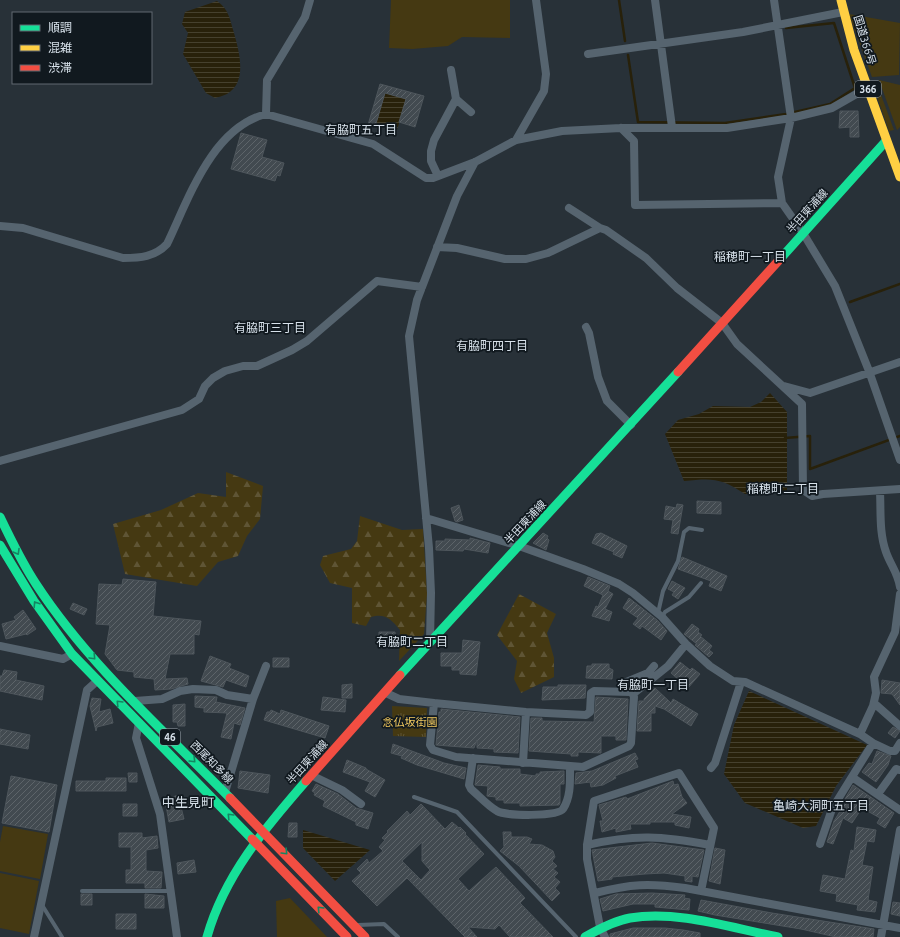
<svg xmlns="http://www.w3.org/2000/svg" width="900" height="937" font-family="Ubuntu,'Noto Sans JP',sans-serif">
<defs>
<pattern id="forest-firs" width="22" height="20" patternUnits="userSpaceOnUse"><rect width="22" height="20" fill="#453912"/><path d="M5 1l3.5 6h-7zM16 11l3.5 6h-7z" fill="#5f5535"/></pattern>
<pattern id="park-tufts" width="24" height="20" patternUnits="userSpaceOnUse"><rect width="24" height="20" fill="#453912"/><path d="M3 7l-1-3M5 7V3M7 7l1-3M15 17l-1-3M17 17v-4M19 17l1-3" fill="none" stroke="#5f5535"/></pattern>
<pattern id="water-rules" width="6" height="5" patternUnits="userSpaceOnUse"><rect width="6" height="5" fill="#28210a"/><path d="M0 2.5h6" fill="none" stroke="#46412e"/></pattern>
<pattern id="building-hatch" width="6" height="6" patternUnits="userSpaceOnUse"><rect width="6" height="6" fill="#424a50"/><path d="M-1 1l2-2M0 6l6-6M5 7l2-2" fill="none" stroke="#5d6469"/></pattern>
</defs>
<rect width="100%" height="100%" fill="#283138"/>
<path fill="#453912" d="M391 0H510V38L462 37 448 46 412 49 389 48Z
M849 14 900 23 899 75 872 77Z
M879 80 900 85V127L897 130Z
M877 84 894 130 889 131 873 85Z
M3 826 48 834 40 879 0 871V842Z
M0 873 39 881 29 934 0 928Z
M290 898 327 937H277L276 901Z"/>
<path fill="url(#forest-firs)" d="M226 472 263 486 260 519 247 536 238 556 218 562 197 586 125 574 113 524 161 510 198 493 226 497Z
M360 516 402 530 423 529 427 594 424 634 399 661 400 630C391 619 385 613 371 617L366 626 352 623V588L330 583 320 565 323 556 351 549 357 541Z
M519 594 556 614 547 633 554 658V677L521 693 514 679 517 661 497 635Z"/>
<path fill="url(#park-tufts)" d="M392 706 427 708 426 737 393 736Z"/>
<path fill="url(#water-rules)" d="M217 1C229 9 230 20 234 33 239 51 248 82 227 94 223 96 218 97 215 98L206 93 183 54 188 33 182 24 185 12Z
M385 93 406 99 397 130 376 124Z
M770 393 787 412V492L762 491 745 494C721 478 713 478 684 481L665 434 678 420 699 414 713 406 750 407 761 402Z
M749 691 867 745 836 786 816 826 803 828 745 803 724 774 734 725Z
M303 830 370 850 335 881 303 848Z"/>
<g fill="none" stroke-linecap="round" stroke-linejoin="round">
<path stroke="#28210a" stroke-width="2.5" d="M619 0 625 41
M628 55 638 122 725 123 786 114 830 104 855 88 834 23 786 28
M850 302 900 284
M785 438 810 436V469L900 436"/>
</g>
<path fill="url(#building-hatch)" stroke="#4e565c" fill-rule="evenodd" d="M380 84 424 96 415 127 399 122 406 99 385 93 375 127 368 125Z
M840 111H858L859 137H850V127L839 128Z
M241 133 267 140 262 157 284 163 280 176 277 175 275 181 231 169Z
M697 501 721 502V514L697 513Z
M677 504 683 505 678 534 671 533 673 520 664 519 666 506 676 508Z
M459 505 463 520 457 522 455 521 451 508Z
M543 533 548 536 547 538 549 540 546 550 533 543Z
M601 533 627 546 622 558 613 554 614 552 592 543 596 534Z
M470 538 490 543 488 553 464 549 463 551 436 550V541H445V539L470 540Z
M682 557 727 576 721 591 709 586 711 581 678 569Z
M588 577 610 586 608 591 613 594 605 609 612 612 609 621 592 616 596 606 598 607 603 595 584 586Z
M123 579 156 582 153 616 201 621 199 635 194 634V654H170L165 679 187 678 188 684 171 689 155 690 154 679 134 677V672L117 670 105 654 110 625 96 624 99 584 122 585Z
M672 581 685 588 678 599 672 595 674 592 668 589Z
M629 598 657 620 667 631 661 640 642 626 640 629 633 624 638 618 623 608Z
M73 603 87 609 84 615 70 609Z
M23 610 36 629 27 635 26 634 6 639 2 624 16 620 14 617Z
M692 624 699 629 698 632 702 635 700 636 712 646 709 650 713 653 709 657 695 645 697 644 684 634Z
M379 632H395L396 642 379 643Z
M463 640 480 642 476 675 460 674V670H452V666H441V653H462Z
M210 656 231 664 229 668 249 676 246 687 226 680 223 687 201 681Z
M273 658H289V667H273Z
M680 662 690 670 692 668 700 674 688 688 671 673Z
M592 664H609V668L613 670 612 679 586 678 587 666H592Z
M4 670 17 672 16 680 44 686 42 700 0 691V676H2Z
M882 680 900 683V705L892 694 881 693Z
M352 684V698H342V685Z
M558 685H586L585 698 542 700 543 687H558Z
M655 688 671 703 673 699 698 714 691 726 664 709 655 706V713H651V731H637L639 701H644V699Z
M195 696 217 697 216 702 245 708 240 725 234 723 231 739 221 737 227 713 204 712V708L195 707Z
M323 697 346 700 345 712 321 710Z
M596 697 628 699 626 740H616V736H601V753L578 752V756H571V754L529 751 531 718H542V721L594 722Z
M92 698 101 699 99 712 110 709 113 723 97 727 96 731 90 706Z
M185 704V726H178L177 722H173V705Z
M441 709 520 717 518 753 494 752V749L477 748V740L474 748 436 745 439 712H441Z
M271 710 280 714 281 710 329 726 325 738 264 720 267 712H270Z
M893 727 900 731 895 738 888 733Z
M0 729 30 735 28 749 0 744Z
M393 744 444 763 466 768 464 779 417 765 401 758 402 756 391 753Z
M877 751 891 756 888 765 876 782 862 772 869 763 872 764Z
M635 753 638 759 635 760 638 767 615 776 616 778 603 785 591 787 590 782 575 784 576 773 592 771Z
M347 760 366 768V769L385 780 375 797 365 791 370 782 343 772Z
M478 765 500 767V769H520V774L536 776V774H540V772L564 771V784H560V803L559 805 520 806V803H504V800H496V797L487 796 488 786 475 785Z
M240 771 270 775 268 793 238 788Z
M128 773H137V782H129Z
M11 776 57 785 49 832 2 823Z
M106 778H126V791H76V781H106Z
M673 781 674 785 678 784 682 797 687 803 672 814 691 817 689 828 675 825V822H650V824H630L631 829 616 832V828L602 832 600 821H603L599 805 626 797 627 799Z
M316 784 338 794 356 808 373 813 368 829 356 825V822L323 806 325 801 314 795 315 793 312 791Z
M853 785 894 813 885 828 877 823 880 818 862 808 852 823 843 818 833 844 827 842 834 821 847 800 845 799Z
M178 795 184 819 169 822 165 800Z
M123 804H137V816H123Z
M421 804 445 829 452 822 459 828 460 827 466 833 465 834 484 854 458 879 469 891 496 867 525 898 520 903 553 937H510L499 925 495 929 468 927 477 937H465L407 878 377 906 352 881 361 873 357 869 367 859 369 863 383 851 379 847 385 840 382 838 388 832 387 831 407 811 410 815ZM422 842V861L430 870 421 880 402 861Z
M289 823H297V837H288Z
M857 827 876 830 874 842 867 841 862 865 873 867 868 900 877 902 875 912 857 910 858 905 836 901 837 894 820 891 823 875 845 879 851 850 854 851Z
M503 832H511V837H527L532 839 529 844 542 845 553 851 555 857 552 861 557 866 553 869 558 873 554 877 560 882 555 888 560 893 552 901 519 866 500 851 504 847Z
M119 833H142V838L157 836 158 848 146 850V871L162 872 161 888H145V883H126V870H131V847H119Z
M652 843 704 850 698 877 692 876V882L685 881V876L664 873 645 874 612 877V879L598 881 592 850Z
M715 848 725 850 720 884 709 881Z
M194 860 196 872 178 874 177 863Z
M652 893 685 895 684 898 690 899 689 910 655 907V904H633L603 911 600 899 616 894Z
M81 894H92V905H81Z
M145 894 164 896V908H145Z
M701 900 772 913 874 929 873 937H836L801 929 715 915 698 911Z
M893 902 900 903V916L891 914Z
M116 914H136V929H116Z
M633 928H665L683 930 700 933V937H610V934Z"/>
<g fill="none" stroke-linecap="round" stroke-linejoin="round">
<path stroke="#56646f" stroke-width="4" d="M658 613 663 591 678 561 684 532 689 528 702 530
M662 617 665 612 689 597 701 583
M414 797 457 812 576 937
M82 891H172
M42 905 62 937
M358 925 384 924 398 937"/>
<path stroke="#56646f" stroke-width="8" d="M655 0 672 127
M774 0 791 118 778 177 782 203 803 233 835 286 869 371 900 460
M588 54 743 32 843 12
M456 99 471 112
M266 114 267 80 305 17 310 0
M621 128 634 141 635 205 782 203
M516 140 544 91 546 74 536 0
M438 176 431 161V151L434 140 456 99 451 70
M569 208 600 228
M0 226 23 228 123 258C140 258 155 257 167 244 189 198 212 128 266 114L373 144 426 178H433L475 162 516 140 562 131 621 128H727L791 118 832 108 867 88
M437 247 457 248 505 259H526L548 253 600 228 606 230 646 258 677 288 722 323 737 344 802 404 803 490 812 496 823 494 900 489
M586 327 589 333 598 377 607 401 631 425
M784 386 810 393 900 362
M0 461 182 410 199 399 205 386 213 378 225 371 243 366H257L292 350 307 341 377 281 422 287
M880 492C881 511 879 533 886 552 890 564 898 573 900 587
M426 518 519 546 583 569 619 584 633 593 662 617 686 644 710 666 733 681 745 682 860 734 873 743 832 809 820 844
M430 641 431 593 429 548 409 336 417 300 457 196 475 162
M0 646 63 659 72 654
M624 692V683L648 673 654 666
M386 693 399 699 434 703 430 745 433 750 456 757 583 767 629 746 631 743 634 697 633 694 630 692 594 691 591 693 590 712 586 715 526 712 434 703
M633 694 668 666 686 644
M135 701 162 699 180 691 193 689 216 690 227 695 253 699
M874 703 900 726
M139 723 136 738 160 814 177 937
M860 734 873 706 876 693 874 677 895 632 900 594
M873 743 890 751H895L900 743
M473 758 469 785 471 789C479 796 488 806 497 811 505 816 558 817 563 809 571 797 570 781 570 767
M523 763 526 712
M711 768 715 763 741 682
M311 775 342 790 361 804
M852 777 900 810
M225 792 253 699 266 666
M878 794 896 769 900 770
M587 845C635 834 662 836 710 845
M595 893C631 884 648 883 685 888L900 928
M34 937 87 690 97 681
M605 937 600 927 587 859V845L594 801 679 773 714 828 701 891
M881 937 900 830"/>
<path stroke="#16e098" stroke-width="9" d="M781 258 886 141
M0 517C11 540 22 563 36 584 89 665 163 730 230 798
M0 545 34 601 72 654 252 839
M400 675 678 372
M207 937C224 876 265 828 306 781
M585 937C599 929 614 921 630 918 678 910 731 928 778 937"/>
<path stroke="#ffcf43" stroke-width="9" d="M841 0 854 50 900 177"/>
<path stroke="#f24e42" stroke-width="9" d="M678 372 781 258
M306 781 400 675
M230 798 365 937
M252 839 347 937"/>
</g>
<defs><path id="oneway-chevron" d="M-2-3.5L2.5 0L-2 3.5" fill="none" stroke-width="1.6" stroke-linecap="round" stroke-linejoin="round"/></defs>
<g stroke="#148662">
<use href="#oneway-chevron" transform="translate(17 552) rotate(60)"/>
<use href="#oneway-chevron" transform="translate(36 604) rotate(-123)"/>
<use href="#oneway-chevron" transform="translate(93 657) rotate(47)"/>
<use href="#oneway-chevron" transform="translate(119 703) rotate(-134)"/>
<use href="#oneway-chevron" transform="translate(193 760) rotate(45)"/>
<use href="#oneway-chevron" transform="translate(230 816) rotate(-134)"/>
<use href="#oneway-chevron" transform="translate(285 852) rotate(46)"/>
<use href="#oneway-chevron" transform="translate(320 909) rotate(-134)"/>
</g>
<g text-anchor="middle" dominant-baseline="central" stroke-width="3.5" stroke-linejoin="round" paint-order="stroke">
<g fill="#11191f" stroke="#9ca5ad" stroke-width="1">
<rect x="855" y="81" width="26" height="16" rx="3"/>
<rect x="160" y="729" width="20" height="16" rx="3"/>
</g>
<g font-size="10" font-weight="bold" fill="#d7e1ea">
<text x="868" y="89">366</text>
<text x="170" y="737">46</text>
</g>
<g font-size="11" fill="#d7e1ea" stroke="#11191f">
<text transform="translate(865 40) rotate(73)">国道366号</text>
<text transform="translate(807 211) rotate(-48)">半田東浦線</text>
<text transform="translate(525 522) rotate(-47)">半田東浦線</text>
<text transform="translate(212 762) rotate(45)">西尾知多線</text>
<text transform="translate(307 762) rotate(-48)">半田東浦線</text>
</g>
<g font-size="11" fill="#f3ca5f" stroke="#11191f">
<text x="410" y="722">念仏坂街園</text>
</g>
<g font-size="12" fill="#d7e1ea" stroke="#11191f">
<text x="361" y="129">有脇町五丁目</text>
<text x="750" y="256">稲穂町一丁目</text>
<text x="270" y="327">有脇町三丁目</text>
<text x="492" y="345">有脇町四丁目</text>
<text x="783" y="488">稲穂町二丁目</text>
<text x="412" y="641">有脇町二丁目</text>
<text x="653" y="684">有脇町一丁目</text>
<text x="821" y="805">亀崎大洞町五丁目</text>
</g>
<g font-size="13" fill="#d7e1ea" stroke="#11191f">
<text x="188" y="802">中生見町</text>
</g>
</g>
<rect x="12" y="12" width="140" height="72" fill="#11191f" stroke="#606970"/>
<rect x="20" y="25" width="20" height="6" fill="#16e098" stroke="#606970"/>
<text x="48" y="32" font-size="12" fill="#d7e1ea">順調</text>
<rect x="20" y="45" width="20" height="6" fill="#ffcf43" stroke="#606970"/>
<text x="48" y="52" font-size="12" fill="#d7e1ea">混雑</text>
<rect x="20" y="65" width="20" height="6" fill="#f24e42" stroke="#606970"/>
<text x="48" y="72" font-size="12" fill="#d7e1ea">渋滞</text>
</svg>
